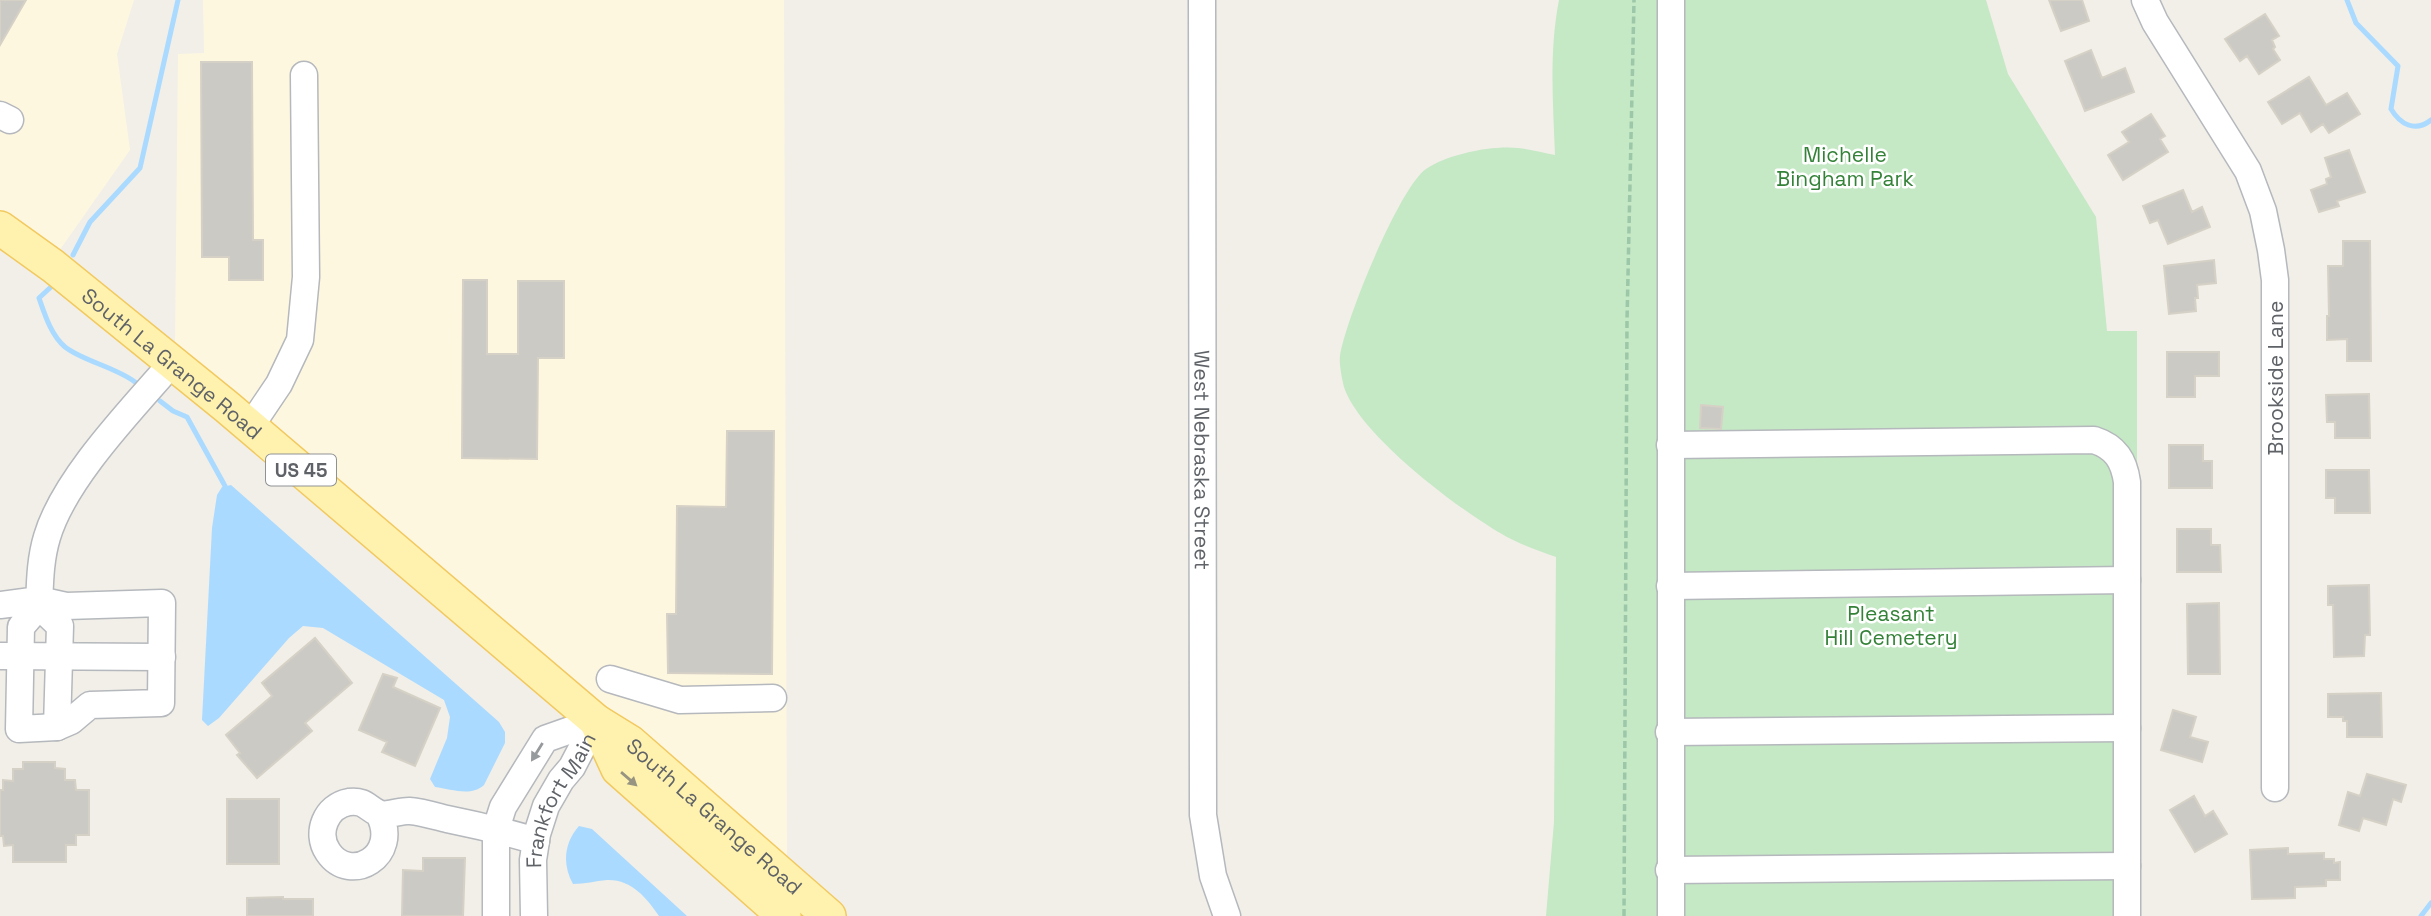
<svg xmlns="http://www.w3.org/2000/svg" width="2431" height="916" font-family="'Space Grotesk',sans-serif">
<rect width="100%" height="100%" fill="#f1efe8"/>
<path fill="#fef7e0" d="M0 0H134L117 54 130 150 52 261 0 222Z
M203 0H784L787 871 175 349 178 54 204 53Z"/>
<path fill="#c5e8c5" d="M1559 0H1986L2008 74 2096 217 2107 331H2137V916H1546L1554 822 1556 557C1540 551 1522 545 1507 537 1462 512 1360 436 1344 387 1342 379 1339 364 1340 356 1345 321 1399 188 1426 169 1447 154 1493 145 1518 148 1530 149 1543 153 1555 155 1553 103 1549 51 1559 0Z"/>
<path fill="#aadaff" d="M231 485 499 722 505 732V743L484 785C471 797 451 789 435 787L430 779 447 738 450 717 444 700 323 628 303 626 289 638 219 718 208 726 202 720 212 528 217 495 222 487Z
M579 826 592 829 687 916H659C647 898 631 879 607 880 595 881 585 884 573 884 562 864 564 843 579 826Z"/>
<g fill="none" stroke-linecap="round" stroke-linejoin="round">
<path stroke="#aadaff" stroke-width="5" d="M2347 0 2356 23 2398 66 2391 109C2400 124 2415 133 2431 120
M73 255 90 222 140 168 178 0
M52 286 39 298C45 315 51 335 65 347 83 361 115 367 135 382
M160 401 173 411 187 417 225 486
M2421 916 2431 903"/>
</g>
<path fill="#cccac5" stroke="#d6d1c6" stroke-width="2" d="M0 0H26L0 45Z
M2049 0H2082L2089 21 2061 31Z
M2265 14 2279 36 2272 40 2275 47 2273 49 2280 60 2259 74 2247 56 2240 61 2225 39Z
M2091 50 2102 78 2125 68 2134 92 2085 111 2065 61Z
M201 62H252L253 240H263V280H229V257H202Z
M2309 77 2326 105 2347 93 2360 114 2329 133 2323 124 2311 132 2300 113 2282 124 2268 102Z
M2151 114 2165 136 2160 139 2168 152 2123 180 2108 155 2129 142 2122 132Z
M2349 150 2365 192 2337 201 2339 206 2319 212 2311 190 2327 184 2326 179 2331 177 2325 158Z
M2183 190 2192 212 2202 207 2210 227 2168 244 2158 220 2150 223 2143 206Z
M2343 241H2370L2371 361H2347V339L2327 340V316H2329L2328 266H2343Z
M2214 260 2216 283 2197 285 2198 298H2195L2196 311 2169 314 2164 266Z
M463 280H487V354H518V281H564V358H538L537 459 462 458Z
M2167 352H2219V376H2195V397H2167Z
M2369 394 2370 438H2335V422H2327L2326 395Z
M1701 405 1723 407 1721 429 1700 428Z
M727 431H774L772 674 668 673 667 614H676L677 506 726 507Z
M2169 445H2203V461H2212V488H2169Z
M2326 470H2369L2370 513H2335V498H2326Z
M2177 529H2211V545H2220L2221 572H2177Z
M2369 585 2370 635H2365L2364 656 2334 657 2333 605H2328V586Z
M2219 603 2220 674H2188L2187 604Z
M315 638 352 683 305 723 312 731 257 778 237 755 240 753 226 735 272 696 262 683Z
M383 674 397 678 393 687 440 708 415 766 382 752 387 742 359 730Z
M2381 693 2382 737H2347V721H2343V717H2328V694Z
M2173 710 2196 717 2190 737 2208 742 2202 762 2161 750Z
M23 762H55V768L65 769V780H75L76 790H89V835H76V845H66V862H13V845L4 846 3 836H0V790H3V780L13 781V769H23Z
M2367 774 2406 785 2401 802 2393 799 2386 825 2363 818 2359 831 2339 825 2348 792 2360 796Z
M2194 796 2205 816 2213 811 2227 834 2195 852 2170 810Z
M227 799H279V864H227Z
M2288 848V854L2324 853V859H2334V863L2340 862V880H2326V886L2295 887V898L2252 899 2250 850Z
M423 858H465L463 916H402L403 870 423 871Z
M283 897V899H313V916H247V898Z"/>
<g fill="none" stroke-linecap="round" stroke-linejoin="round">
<g stroke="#b5b8bc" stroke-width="29">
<g id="minor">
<path id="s1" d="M1202 0 1203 815 1213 876 1227 916"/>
<path d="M1671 0V916"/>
<path d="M2145 0 2155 22 2248 171 2263 211 2271 250 2275 280V788"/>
<path d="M0 115 10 120"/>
<path d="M250 427 279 384 300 340 306 277 304 75"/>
<path d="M1670 445 2094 440C2116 447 2124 461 2127 482V916"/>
<path d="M1670 586 2127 580"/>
<path d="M0 605 39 600 66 606 162 603 161 703 90 705 71 721 57 727 19 729 21 627 39 606C40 583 40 560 47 537 64 479 132 409 172 363"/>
<path d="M39 606 60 626 57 727"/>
<path d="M0 656 162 657"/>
<path d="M610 679 680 700 773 698"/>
<path d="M1669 732 2127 728"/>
<path d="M379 814C401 856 350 885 328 852 315 833 326 806 349 802 365 800 367 808 378 813 386 817 401 810 410 811 422 812 435 816 447 819 477 825 506 832 536 841"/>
<path d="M1669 870 2127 866"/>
<path d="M496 916V829L503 807 545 739 596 721"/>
<path id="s2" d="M534 916 533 860 537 834 546 806 561 780 572 767 596 721"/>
</g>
</g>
<g stroke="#f2c960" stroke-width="36">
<g id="major">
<path id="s3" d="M0 228 53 266 227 407 596 721 630 742 829 916"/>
<path d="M596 721 618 769 784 916"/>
</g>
</g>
<path stroke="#9cc7a9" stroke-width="3.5" stroke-dasharray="7 3.5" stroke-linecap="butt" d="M1624 916 1627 321 1634 0"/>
<use href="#minor" stroke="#fff" stroke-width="26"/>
<use href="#major" stroke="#fff2af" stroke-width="33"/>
</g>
<defs><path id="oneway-solid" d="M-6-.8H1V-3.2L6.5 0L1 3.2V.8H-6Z" transform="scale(1.75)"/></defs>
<use fill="#979a9d" href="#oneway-solid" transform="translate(537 752) rotate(122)"/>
<use fill="#979581" href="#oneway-solid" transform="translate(629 779) rotate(41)"/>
<g text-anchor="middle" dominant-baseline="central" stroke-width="5" stroke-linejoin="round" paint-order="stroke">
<rect fill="#fff" stroke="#8f9295" stroke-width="2" x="266" y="454.5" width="70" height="31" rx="5"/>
<g font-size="19" font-weight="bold" fill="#5f6368">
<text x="301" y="470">US 45</text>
</g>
<g font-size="21" fill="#348238" stroke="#fff">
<text x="1845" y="154">Michelle<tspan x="1845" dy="24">Bingham Park</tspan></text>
<text x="1891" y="613">Pleasant<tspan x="1891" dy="24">Hill Cemetery</tspan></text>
</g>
<g font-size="21" fill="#5f6368" stroke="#fff">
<text stroke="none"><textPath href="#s3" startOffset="219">South La Grange Road</textPath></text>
<text transform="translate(2275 378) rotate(-90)">Brookside Lane</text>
<text stroke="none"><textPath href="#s1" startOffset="460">West Nebraska Street</textPath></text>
<text stroke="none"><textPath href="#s2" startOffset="122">Frankfort Main</textPath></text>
<text stroke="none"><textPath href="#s3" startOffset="926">South La Grange Road</textPath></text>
</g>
</g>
</svg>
